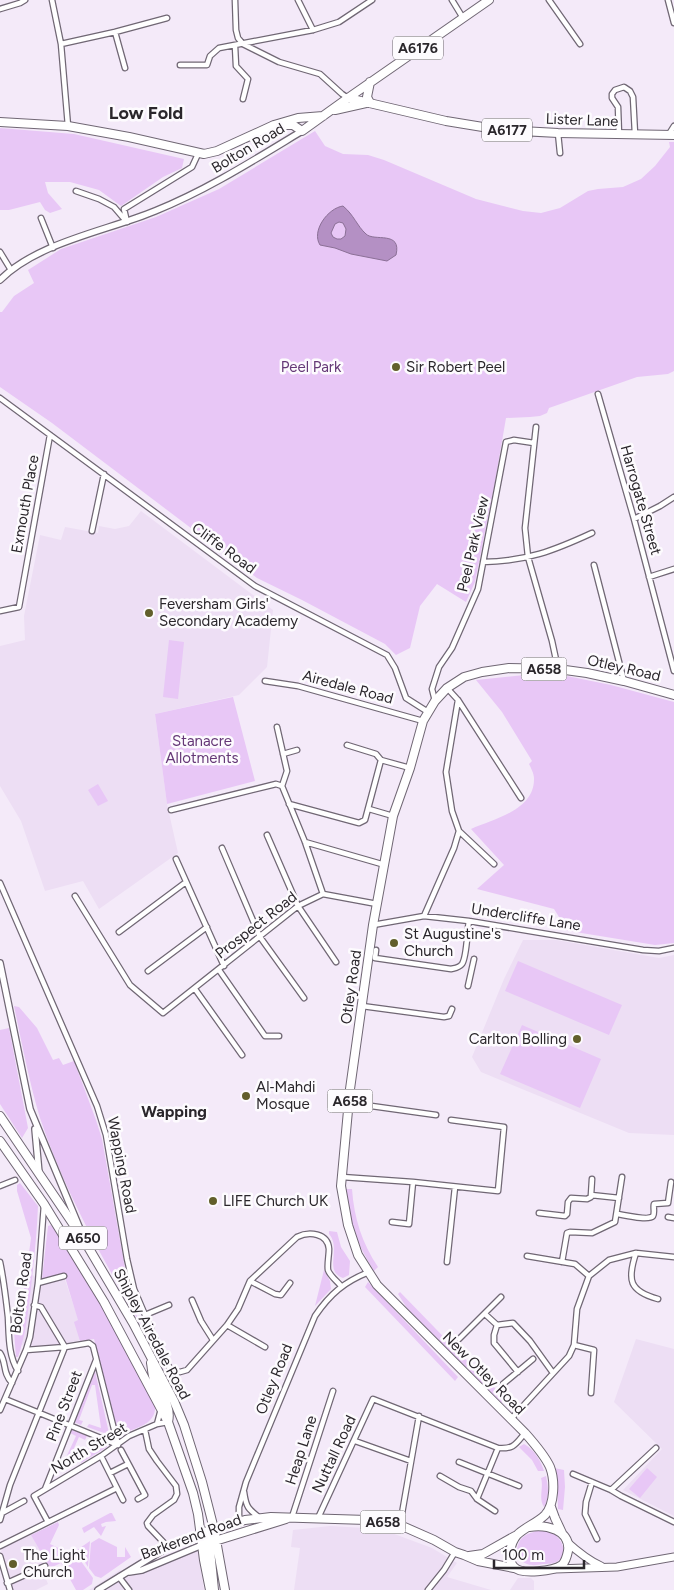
<svg xmlns="http://www.w3.org/2000/svg" width="674" height="1590" font-family="Figtree,sans-serif">
<rect width="100%" height="100%" fill="#f4eaf9"/>
<path fill="#eddef4" d="M141 511 273 610 267 667 239 695 155 714 167 804 178 853 99 909 83 881 45 891 21 821 0 786V646L25 640 24 616 40 535 61 540 65 527 98 533 99 526 115 529 129 526Z
M523 940H556L659 958 674 955V1135L629 1133 481 1072 472 1057 504 979Z
M63 1274 85 1339 59 1345 33 1347 22 1345 32 1275 44 1279Z
M636 1339 674 1349V1516L623 1490 662 1449 614 1402Z
M330 1526 381 1529 432 1548 457 1563 447 1577 491 1590H294L300 1548 291 1547 293 1530Z
M31 1534 47 1562 51 1565 42 1569 48 1584 36 1590H13L1 1552 2 1549Z
M195 1549 198 1551 204 1590H89L120 1570 125 1578 182 1552Z
M518 1578H531L534 1581V1590H510Z"/>
<path fill="#e8c7f6" d="M0 128 74 134 184 159 182 168 163 177 121 206 99 190 70 182H45L48 193 62 209 50 213 45 210 40 202 9 210H0Z
M315 131 325 146 343 154 368 155 384 160 476 199 523 211 541 213 560 208 588 191 598 189 623 187 641 179 655 166 670 147 669 142H674V371L668 374 637 377 549 408 547 413 540 416 530 417 506 418 495 482 475 582 466 602 437 584 420 606 410 648 396 655 385 644 302 600 257 578 52 423 0 387V312H2L14 296 34 283 28 270 61 249 156 217 219 189Z
M169 640 184 642 178 699 163 697Z
M524 675H562L611 685 674 702V943L655 945 557 929 559 917 554 909 477 889 504 865 471 829C494 819 535 810 534 778 534 774 531 768 529 764L532 761 502 712 476 680Z
M233 697 255 781 167 804 155 714Z
M98 784 108 801 98 806 88 790Z
M518 961 622 1005 609 1035 505 991Z
M14 1006 19 1007 37 1028 53 1060 59 1058 63 1065 74 1061 96 1120 102 1139 128 1285 138 1320C100 1254 64 1190 40 1118 29 1081 22 1044 14 1006Z
M522 1025 601 1059 580 1108 500 1074Z
M9 1028 28 1128 22 1138 0 1104V1030Z
M20 1183 38 1206C37 1233 34 1260 31 1288 28 1311 26 1335 18 1357H16L14 1332 20 1320 31 1238 17 1191V1185Z
M346 1189H352C354 1218 362 1243 378 1267L374 1271C357 1244 348 1221 346 1189Z
M51 1225 83 1272 155 1405C157 1425 135 1428 121 1434L118 1432 94 1339 80 1341 74 1322 78 1320 64 1274 42 1279 48 1226Z
M329 1231 337 1232 341 1247 350 1261 349 1275 343 1278C323 1271 342 1249 329 1234Z
M324 1270 330 1281 331 1289 315 1306Z
M368 1282 458 1377 455 1381 365 1287Z
M400 1292 469 1363 466 1368 410 1313 398 1294Z
M473 1367 505 1398 502 1403 469 1371Z
M95 1371 109 1433 107 1434 87 1427 89 1424 101 1428 95 1385H92L79 1420 83 1421 81 1425 74 1422Z
M71 1429 87 1436 85 1440 79 1437 71 1455 79 1459 60 1470V1474H56L57 1464H63L76 1436 70 1433Z
M94 1439 106 1444 107 1447 81 1463 80 1457 97 1446 92 1443Z
M524 1444C534 1449 541 1461 544 1471H538L532 1460 519 1447Z
M554 1468 564 1470 565 1487 563 1510 558 1509 557 1476Z
M647 1468 657 1477 640 1498 629 1489Z
M546 1476C548 1487 550 1496 544 1507 538 1499 544 1487 541 1478Z
M110 1513H112L116 1521 106 1522 101 1524 102 1527 106 1526 101 1536 94 1527 84 1533 82 1528Z
M58 1522 59 1525 50 1544 67 1552 68 1562H75V1557H78L93 1578 92 1584 83 1590H76L61 1563 50 1568 31 1535Z
M536 1531C541 1531 546 1530 551 1532 562 1538 569 1553 558 1561 554 1564 547 1564 543 1564 538 1565 532 1566 527 1564 516 1560 514 1547 522 1538 526 1534 531 1533 536 1531Z
M99 1538 117 1547V1557H125V1547L131 1557 101 1578 95 1576 89 1568 91 1543Z
M90 1541 88 1567 77 1550Z"/>
<path fill="#b490c4" stroke="#8b7096" fill-rule="evenodd" d="M343 206C354 215 357 226 366 234 374 242 402 230 396 255L387 261 351 254 335 248 320 245C311 231 328 208 343 206ZM339 222 343 223 346 229 345 236 341 239H337L333 237 331 233 335 224Z"/>
<g fill="none" stroke-linecap="round" stroke-linejoin="round">
<g stroke="#706774" stroke-width="7">
<path id="minor" d="M52 0 61 44 68 126
M235 0 236 30 238 38 243 44 279 62 320 74 342 94 348 98
M298 0 313 30
M452 0 463 18
M549 0 580 44
M668 0 674 23
M0 9 20 3 25 0
M115 32 125 68
M61 44 115 32 167 18
M235 46 236 66 248 79 243 99
M180 65H207L210 56 219 48 313 30 339 22 372 0
M558 133 560 153
M669 134 674 126
M619 135 618 107 612 98V94L615 90 624 87 630 91 633 97 635 134
M76 191 99 199 114 207 126 221
M41 218 53 248
M127 222 124 209 192 167 198 154
M0 252 11 270
M598 394 634 519 674 671
M0 398 255 586 387 655 395 668 406 698 428 712
M536 427 525 528 528 557 552 641 558 669
M634 519 660 506 674 497
M92 531 104 474
M483 562C527 561 553 551 592 533
M594 565 624 681
M649 577 674 569
M0 611 19 607 50 435
M265 681 298 686 423 721
M447 688 458 700 521 798
M458 700 446 772 452 811 459 831 494 864
M435 701 432 689 439 667 452 648 478 589 506 442 514 440 534 443
M277 727 287 771 282 786
M347 745 376 754 381 760 410 768
M283 754 297 750
M282 786 305 842 323 894
M289 804 359 823 365 820 381 760
M369 809 393 816
M171 810 276 784 282 786
M267 835 298 906 336 962
M305 842 385 865
M222 848 260 937 304 998
M176 859 224 966
M0 883 97 1106 106 1135 127 1259 134 1289 165 1362 173 1371 180 1372 187 1370 227 1325 238 1309 250 1281 297 1237C309 1231 328 1233 329 1249 329 1256 327 1264 328 1270 330 1276 337 1281 341 1286
M75 896 130 985 163 1013 298 906 323 894 377 904
M424 916 454 848 459 831
M373 925 424 916 469 921 643 950 659 951 674 948
M119 932 186 882
M376 950 375 958 451 969C455 968 459 968 462 964 467 957 467 931 469 921
M219 970 265 1036H279
M148 971 207 927
M468 986 474 959
M195 989 242 1055
M362 1006 444 1017 449 1016 452 1009
M350 1103 436 1115
M342 1177 413 1182 498 1191 504 1127 451 1120
M592 1179 591 1195 619 1198
M0 1186 15 1180
M539 1213 565 1216 567 1214 568 1202 571 1198 587 1199 591 1197V1195
M617 1214C624 1215 649 1221 653 1216 655 1213 653 1207 654 1204L668 1203 671 1182
M668 1217 674 1218
M392 1222 409 1224 413 1182
M636 1253C627 1280 629 1291 658 1299
M527 1256 575 1264 589 1276
M0 1262C4 1281 6 1299 8 1317 9 1335 8 1355 18 1371
M447 1262 455 1187
M562 1262 567 1233 570 1232 592 1233 615 1222 622 1177
M250 1281 275 1294 281 1295 290 1283
M38 1283 64 1276
M192 1300 201 1321 213 1340
M485 1314 497 1325
M145 1315 169 1305
M227 1325 265 1347
M497 1325 513 1323 530 1341 553 1373
M497 1325 494 1335V1343L518 1372
M459 1339 501 1297
M574 1345 594 1350 591 1393
M26 1350 65 1347 89 1343 93 1346 118 1445
M0 1353C7 1364 2 1372 12 1383
M503 1384 533 1359
M5 1399 118 1445
M0 1410 26 1350 30 1337 38 1283 44 1205
M511 1419 569 1356 574 1345 577 1309 589 1276 609 1260 636 1253 674 1257
M157 1424 161 1409
M145 1430 149 1449 157 1461 176 1486 177 1494 174 1500 153 1515 147 1523 148 1526 168 1547
M355 1441 411 1461
M121 1450 145 1495 138 1499
M101 1456 123 1500
M459 1462 519 1486
M110 1473 128 1464
M573 1474 611 1490 621 1496 674 1522
M440 1476 459 1487 471 1491 477 1499 495 1511
M592 1482 586 1502 585 1514 597 1539
M45 1489 96 1360
M611 1490 656 1448
M244 1492C246 1507 248 1509 260 1518
M477 1499 498 1448
M2 1513 24 1501
M292 1517 333 1391
M318 1518 373 1399 498 1448C514 1449 515 1445 525 1433
M0 1520 10 1485 65 1347 41 1307 34 1305
M48 1522 34 1496 101 1456 129 1436 157 1424 168 1422
M239 1522V1507L246 1482 315 1316C330 1294 344 1282 369 1272
M400 1525 419 1416
M0 1546 117 1488
M0 1556 10 1590
M119 1577 129 1590
M7 1583 45 1566
M428 1590 444 1570 455 1552"/>
</g>
<g stroke="#706774" stroke-width="8">
<path id="tertiary" d="M0 280C38 242 107 231 155 211 207 190 254 160 302 131
M0 963 30 1109 80 1229
M35 1129 39 1173
M129 1572 142 1570 202 1545
M98 1590 168 1547 201 1533"/>
</g>
<g stroke="#706774" stroke-width="9">
<path id="secondary" d="M567 1542C578 1552 588 1560 601 1566
M555 1569 617 1567 674 1557"/>
</g>
<g stroke="#706774" stroke-width="10">
<path id="primary" d="M370 82 367 97 370 103
M348 98 489 0
M0 1116 84 1240 133 1323 174 1401 184 1425 202 1482 214 1529 225 1590
M0 1141 44 1204 104 1302 168 1422 193 1493 198 1514 204 1560 210 1590
M151 1363C152 1368 152 1374 154 1379 160 1393 172 1406 168 1422
M551 1507 555 1518 562 1533
M529 1527C546 1524 571 1530 568 1551 567 1556 565 1562 562 1565 554 1571 521 1575 514 1567 506 1559 511 1542 517 1535 525 1527 537 1523 545 1515 555 1504 555 1480 550 1467 545 1456 533 1442 525 1433L377 1285 358 1255 348 1225 341 1186 350 1089 373 925 393 816 410 768 423 721 435 701 447 688 464 677 482 672 509 668 558 669 587 673 624 681 674 695
M214 1529 210 1532 209 1540 214 1590
M201 1533 245 1520 271 1517 367 1520 400 1525 434 1540 455 1552 464 1555 478 1561 514 1568
M202 1545 286 1519
M469 1556 483 1554 515 1536"/>
</g>
<g stroke="#706774" stroke-width="10">
<path id="trunk" d="M335 110 366 103
M0 122 68 126 129 137 204 154 217 151 274 125 298 118 323 116
M274 125H293L302 131 348 98 446 121 501 130 558 133 674 135"/>
</g>
<use href="#minor" stroke="#fff" stroke-width="4.5"/>
<use href="#tertiary" stroke="#fff" stroke-width="5.5"/>
<use href="#secondary" stroke="#fff" stroke-width="7"/>
<use href="#primary" stroke="#fff" stroke-width="8"/>
<use href="#trunk" stroke="#fff" stroke-width="8"/>
</g>
<g fill="#625f2b" stroke="#fdfbfe" stroke-width="2">
<circle cx="396" cy="367" r="5"/>
<circle cx="149" cy="613" r="5"/>
<circle cx="394" cy="943" r="5"/>
<circle cx="577" cy="1039" r="5"/>
<circle cx="246" cy="1096" r="5"/>
<circle cx="213" cy="1201" r="5"/>
<circle cx="13" cy="1564" r="5"/>
</g>
<g text-anchor="middle" dominant-baseline="central" stroke-width="5" stroke-linejoin="round" paint-order="stroke">
<g fill="#fdfbfe" stroke="#6a676b" stroke-width="1">
<rect x="393" y="36.5" width="50" height="23" rx="4"/>
<rect x="482" y="118.5" width="50" height="23" rx="4"/>
<rect x="521.5" y="657.5" width="45" height="23" rx="4"/>
<rect x="327.5" y="1089.5" width="45" height="23" rx="4"/>
<rect x="59" y="1226.5" width="48" height="23" rx="4"/>
<rect x="360.5" y="1510.5" width="45" height="23" rx="4"/>
</g>
<g font-size="14" font-weight="bold" fill="#2b272c">
<text x="418" y="48">A6176</text>
<text x="507" y="130">A6177</text>
<text x="544" y="669">A658</text>
<text x="350" y="1101">A658</text>
<text x="83" y="1238">A650</text>
<text x="383" y="1522">A658</text>
</g>
<g font-size="15" fill="#2b272c" stroke="#fdfbfe">
<text transform="translate(582 120) rotate(2)">Lister Lane</text>
<text transform="translate(248 148) rotate(-31)">Bolton Road</text>
<text transform="translate(641 500) rotate(74)">Harrogate Street</text>
<text transform="translate(25 504) rotate(-80)">Exmouth Place</text>
<text transform="translate(473 544) rotate(-77)">Peel Park View</text>
<text transform="translate(224 548) rotate(36)">Cliffe Road</text>
<text transform="translate(624 668) rotate(13)">Otley Road</text>
<text transform="translate(348 687) rotate(15)">Airedale Road</text>
<text transform="translate(526 917) rotate(9)">Undercliffe Lane</text>
<text transform="translate(256 925) rotate(-38)">Prospect Road</text>
<text transform="translate(351 987) rotate(-82)">Otley Road</text>
<text transform="translate(122 1165) rotate(79)">Wapping Road</text>
<text transform="translate(21 1293) rotate(-82)">Bolton Road</text>
<text transform="translate(152 1334) rotate(62)">Shipley Airedale Road</text>
<text transform="translate(484 1373) rotate(45)">New Otley Road</text>
<text transform="translate(274 1379) rotate(-68)">Otley Road</text>
<text transform="translate(64 1406) rotate(-69)">Pine Street</text>
<text transform="translate(89 1448) rotate(-31)">North Street</text>
<text transform="translate(301 1450) rotate(-72)">Heap Lane</text>
<text transform="translate(334 1454) rotate(-65)">Nuttall Road</text>
<text transform="translate(191 1537) rotate(-20)">Barkerend Road</text>
</g>
<g font-size="15" fill="#653877" stroke="#fdfbfe">
<text x="311" y="367">Peel Park</text>
<text x="202" y="741">Stanacre<tspan x="202" dy="17">Allotments</tspan></text>
</g>
<g font-size="15" fill="#2b272c" stroke="#fdfbfe" text-anchor="start">
<text x="406" y="367">Sir Robert Peel</text>
<text x="159" y="604">Feversham Girls'<tspan x="159" dy="17">Secondary Academy</tspan></text>
<text x="404" y="934">St Augustine's<tspan x="404" dy="17">Church</tspan></text>
<text x="567" y="1039" text-anchor="end">Carlton Bolling</text>
<text x="256" y="1087">Al‐Mahdi<tspan x="256" dy="17">Mosque</tspan></text>
<text x="223" y="1201">LIFE Church UK</text>
<text x="23" y="1555">The Light<tspan x="23" dy="17">Church</tspan></text>
</g>
<g font-size="16" font-weight="bold" fill="#2b272c" stroke="#fdfbfe">
<text x="174" y="1111">Wapping</text>
</g>
<g font-size="18" font-weight="bold" fill="#2b272c" stroke="#fdfbfe">
<text x="146" y="113">Low Fold</text>
</g>
</g>
<path d="M494 1560v8h90v-8" fill="none" stroke="#2b272c" stroke-width="2.5"/>
<text x="502" y="1560" font-size="15" fill="#2b272c" stroke="#fdfbfe" stroke-width="4" paint-order="stroke">100 m</text>
</svg>
